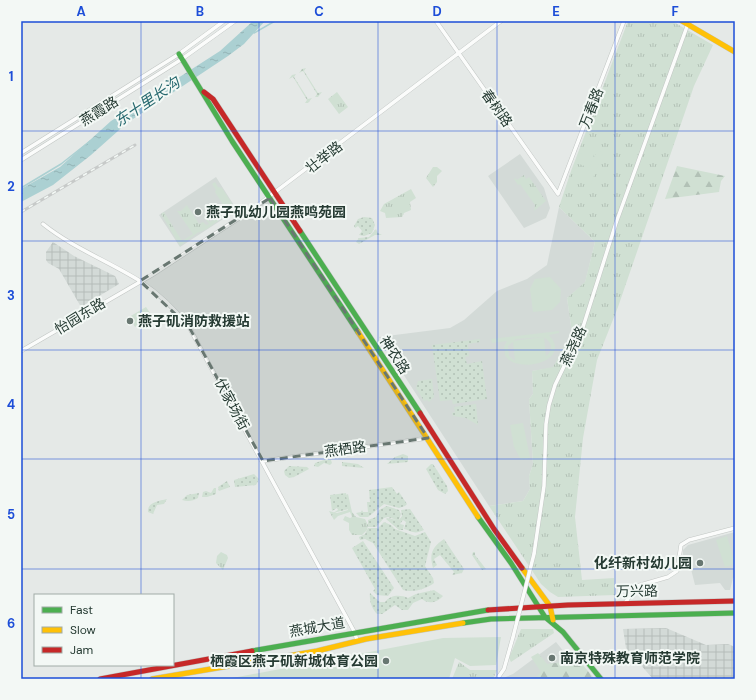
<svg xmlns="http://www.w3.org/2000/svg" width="756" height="700" font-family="'DM Sans','Noto Sans SC',sans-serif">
<defs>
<pattern id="industrial-grid" width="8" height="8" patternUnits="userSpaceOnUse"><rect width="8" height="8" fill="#d3dad7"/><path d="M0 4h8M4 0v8" fill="none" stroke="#b5bcb9"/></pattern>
<pattern id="grass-dots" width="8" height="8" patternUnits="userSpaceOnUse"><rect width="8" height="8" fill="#d0e0d3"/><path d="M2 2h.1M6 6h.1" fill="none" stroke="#b2c1b6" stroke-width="1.8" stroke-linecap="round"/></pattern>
<pattern id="forest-firs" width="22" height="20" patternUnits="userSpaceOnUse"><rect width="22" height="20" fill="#d0e0d3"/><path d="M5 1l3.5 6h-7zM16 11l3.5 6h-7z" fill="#b2c1b6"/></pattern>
<pattern id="park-tufts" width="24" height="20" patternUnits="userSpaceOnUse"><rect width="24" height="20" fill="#d0e0d3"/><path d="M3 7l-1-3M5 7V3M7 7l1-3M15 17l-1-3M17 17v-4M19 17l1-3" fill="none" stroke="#b2c1b6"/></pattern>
<pattern id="water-ripples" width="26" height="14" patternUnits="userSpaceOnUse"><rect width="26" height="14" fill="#abd0d2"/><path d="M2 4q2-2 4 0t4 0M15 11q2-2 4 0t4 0" fill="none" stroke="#93b3b5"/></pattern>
</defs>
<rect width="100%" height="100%" fill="#e5e9e7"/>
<path fill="#d3dad7" d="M520 154 544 188 550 208 546 218 524 228 488 176Z
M216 177 237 210 180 247 159 215Z
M559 207 595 242 585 283 567 298 572 333 553 368 532 371 533 394 529 399 533 464 529 476 530 489 523 501 489 506 379 337 450 328 464 320 497 291 527 279 547 265Z
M735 532V577L733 578 730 590H725L720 583 695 585 691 569 686 570 683 558V550L688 545Z
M556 642 586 679H501L513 674Z"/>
<path fill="url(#industrial-grid)" d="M53 242 74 256 115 276 119 284 81 307 59 269 48 263 46 260V252Z
M666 628 706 645 728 644 735 647V679H653L626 648 623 629Z"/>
<path fill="url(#grass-dots)" d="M306 68 304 71 318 93 322 92 318 97H315L317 94 303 71 299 73 302 69Z
M296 74 294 77 308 99 312 98 308 103H305L307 100 293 77 289 79 292 75Z
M364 217 372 218 375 225 372 233 364 236 359 235 362 231 358 226 355 228 354 226 358 219Z
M376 229 378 233 382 235H375L359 244 356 242 359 238 369 237Z
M480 339V342L468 344 469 356 465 357 467 364 482 361 487 399 453 404 452 400 440 401 432 345Z
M432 379 434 397 429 402 427 400 424 401 416 388 418 381Z
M476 404 478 425 466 418 453 416 452 413 455 412 454 407Z
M403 454 408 456V462L387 464 395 457Z
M324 460H331L332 463 330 465 324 463 318 467 314 466 315 463Z
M342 462 358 464 364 468 342 466Z
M431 464H433L447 486 448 491 445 494 438 490 426 469Z
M289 466 307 467 309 469 294 477 289 478 285 475 284 471Z
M254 474 259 479 256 485 235 487 234 480Z
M227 481 230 487 219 491 218 487Z
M392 487 397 494 399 492 407 504 405 506 399 508 384 504 368 517H360L356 513 361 512 362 510 363 512H368L367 502H370L369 490Z
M214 488H216V494L207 497H202L203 492 206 491 211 493Z
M199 493 198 498C193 501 188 502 182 500L187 495Z
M346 493 349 509 333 513 338 510 337 508 332 511 330 495Z
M167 499 164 504 157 505 153 514 148 512C147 502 159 501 167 499Z
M387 506 399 510 401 514 399 520 402 516 401 510 410 509 424 530C414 535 412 531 404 529L406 522 403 520 400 524 404 525 403 530H399L386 519 387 518 397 520 388 517 384 518 376 527H368V520L376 517 379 510Z
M384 522 391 525 395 529 415 536 425 532 431 542 425 566 433 578 434 583C426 589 413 593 403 590L373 543 365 539 360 540 359 537 365 534 368 528H378Z
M444 539 464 569 462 573 452 575 454 572 440 555 434 559 437 565 433 568C429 554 432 547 444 539Z
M363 541 394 588 388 596 377 595 373 591 375 589 352 548Z
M473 552H475V555L486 569 482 570 472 555Z
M434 590 443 596C438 602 429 605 422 599L413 603 408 610H402L395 605 382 614H377C372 609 369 601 370 593L380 602H385C391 594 401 595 408 598L416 594Z"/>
<path fill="url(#forest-firs)" d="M677 166 725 176 721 181 719 192 665 199Z
M538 653 547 664 564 662 574 655 595 679H539L537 676 541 672 531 657Z"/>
<path fill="url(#park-tufts)" d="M628 21H672L713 45 694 86 618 307 597 360 583 438 575 517 582 580 614 578 615 595 558 597 550 592 541 584 489 506 523 501 530 489 529 476 533 464 529 399 533 394 532 371 553 367 572 333 567 298 585 282 595 242 559 207 571 171Z
M337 92 348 107 339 114 328 99Z
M433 167H437L442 171 437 176V182L433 187 426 178Z
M524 175 526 179 529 177 546 201 534 211 535 205 520 184 518 185 514 179 515 178 517 180Z
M215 182 218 187 222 188 236 210 218 220V221L207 229 197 233 180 246 161 214 164 212 182 241 193 234 177 211H181L187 205 199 224 203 222 206 225 209 224 206 220 208 219 210 222 227 211 215 192 216 190 212 184Z
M411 189 416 198 410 202 411 210 404 213 402 217 386 218 385 213 380 211 384 204Z
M348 494 352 512 356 517 365 519 368 525 367 530 362 535H352L349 530V523L343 520 345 516 350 518 352 517 350 512 338 516 334 520 329 511 337 513 348 510 346 495Z
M221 552 227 555 228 558 223 570 216 563 217 556Z
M521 629H553L554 633 511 662 509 658Z
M459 662 470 670H497L493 679H452Z"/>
<path fill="#d0e0d3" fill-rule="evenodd" d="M585 144 596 149 589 168 577 163Z
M597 150 603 152 596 171 590 168Z
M576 166 595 173 590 186 571 179Z
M550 277 561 289 560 302 552 310 533 312 530 289 535 279Z
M146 307 152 316 135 327 129 317Z
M559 331V333L549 335C574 362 514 375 505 355L504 347 507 341 492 343 491 339ZM543 337C552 341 554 350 546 356L544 337 513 341 515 361 509 356 508 346 516 339Z
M523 423 530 458 521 460 514 447 510 425Z
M727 536 735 564 725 567 716 540Z
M501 637 496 665 470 666 455 658 449 679H227L443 638Z"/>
<path fill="url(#water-ripples)" d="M253 21H265L244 44 228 56 127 123 91 155 53 185 21 202V189L60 167 111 121 220 51Z"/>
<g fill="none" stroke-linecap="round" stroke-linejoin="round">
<path stroke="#abd0d2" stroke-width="1.5" d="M254 33 275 21
M21 188 61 164 90 141"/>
<g stroke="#c2c6c4" stroke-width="4.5">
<path id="street" d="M436 21 558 194
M21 153 179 54 224 21
M21 160 182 59 235 21
M558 194 624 21
M43 224C73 248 108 261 140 281 158 293 176 310 189 327L355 633 357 641
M21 351 152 275 250 211 501 21
M263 461 428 438
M534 554 544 486 546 424 549 405 555 385 583 327 616 223 689 21
M625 603 637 586 668 577 677 571 681 545 689 540 735 528
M497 679 504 669 513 637"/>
</g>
<g stroke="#c1c6c4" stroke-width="6">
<path id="fast" d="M179 54 232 141 358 332
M300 231 420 413
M478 517 511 563 545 617 563 632 601 679
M463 623 491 619 735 613
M252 651 488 610"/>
</g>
<g stroke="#c1c6c4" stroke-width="6">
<path id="slow" d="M682 21 735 52
M358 332 478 517
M522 568 550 606 553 620
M152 679 317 651 366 639 463 623"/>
</g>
<g stroke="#c1c6c4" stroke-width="6">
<path id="jam" d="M204 92 213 99 300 231
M420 413 494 529 522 568
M488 610 568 605 735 601
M100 679 252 651"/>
</g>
<use href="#street" stroke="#fbfcfb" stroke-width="3.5"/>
<use href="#fast" stroke="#4caf50" stroke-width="5"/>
<use href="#slow" stroke="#ffc107" stroke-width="5"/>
<use href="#jam" stroke="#c62828" stroke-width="5"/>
<g stroke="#c7cac9" stroke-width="3">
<path id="rail" d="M21 212 135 145"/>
</g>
<use href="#rail" stroke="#f3f8f5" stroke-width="1.5" stroke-dasharray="4.5" stroke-linecap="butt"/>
<g stroke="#c2c6c4" stroke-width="4.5" stroke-linecap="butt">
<path id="street-bridge" d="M513 637 534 554"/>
</g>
<use href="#street-bridge" stroke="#fbfcfb" stroke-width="3.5"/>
</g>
<path fill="#687771" fill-opacity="0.2" stroke="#687771" stroke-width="3" stroke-dasharray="8 5" stroke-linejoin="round" d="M270 198 428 438 263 461 189 327 140 281Z"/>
<path fill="none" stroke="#1d4ed8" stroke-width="1" stroke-opacity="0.55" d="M141 21V595M259 21V679M378 21V679M497 21V679M615 21V679M21 131H735M21 241H735M21 350H735M21 459H735M21 569H735M141 665V679"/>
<g fill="#687771" stroke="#f3f8f5" stroke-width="1.5">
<circle cx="198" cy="212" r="4"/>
<circle cx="130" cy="321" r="4"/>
<circle cx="700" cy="563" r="4"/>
<circle cx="552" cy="658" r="4"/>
<circle cx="386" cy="661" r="4"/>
</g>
<g text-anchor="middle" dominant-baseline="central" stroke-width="4" stroke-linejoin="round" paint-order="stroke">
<g font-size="14" fill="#253a32" stroke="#f3f8f5">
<text transform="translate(497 108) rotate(55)">春树路</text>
<text transform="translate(591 108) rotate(-69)">万春路</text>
<text transform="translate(99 111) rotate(-32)">燕霞路</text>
<text transform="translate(324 157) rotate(-38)">壮举路</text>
<text transform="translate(80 316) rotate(-31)">怡园东路</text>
<text transform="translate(573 346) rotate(-65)">燕尧路</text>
<text transform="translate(395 355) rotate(57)">神农路</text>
<text transform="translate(232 404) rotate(62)">伏家场街</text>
<text transform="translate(345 449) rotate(-8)">燕栖路</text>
<text transform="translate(637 591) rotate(-1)">万兴路</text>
<text transform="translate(317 627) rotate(-10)">燕城大道</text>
</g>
<g font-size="14" font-weight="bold" fill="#253a32" stroke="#f3f8f5" text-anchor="start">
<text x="206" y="212">燕子矶幼儿园燕鸣苑园</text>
<text x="138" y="321">燕子矶消防救援站</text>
<text x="692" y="563" text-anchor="end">化纤新村幼儿园</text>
<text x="560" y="658">南京特殊教育师范学院</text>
<text x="378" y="661" text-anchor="end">栖霞区燕子矶新城体育公园</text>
</g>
<g font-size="15" font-style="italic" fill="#26696f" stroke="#f3f8f5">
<text transform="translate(147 102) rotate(-34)">东十里长沟</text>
</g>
</g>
<rect width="756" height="700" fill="none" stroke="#f3f8f5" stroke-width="44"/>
<rect x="34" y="594" width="140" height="72" fill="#f3f8f5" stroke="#a1aca7"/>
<rect x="42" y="607" width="20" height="6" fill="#4caf50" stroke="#a1aca7"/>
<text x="70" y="614" font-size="12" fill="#253a32">Fast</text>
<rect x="42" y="627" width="20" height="6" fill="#ffc107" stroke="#a1aca7"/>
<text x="70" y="634" font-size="12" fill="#253a32">Slow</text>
<rect x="42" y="647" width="20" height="6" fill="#c62828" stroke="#a1aca7"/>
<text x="70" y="654" font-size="12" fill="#253a32">Jam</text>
<rect x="22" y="22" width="712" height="656" fill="none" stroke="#1d4ed8" stroke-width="1.5"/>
<g font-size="13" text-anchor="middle" font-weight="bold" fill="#1d4ed8">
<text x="81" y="16">A</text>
<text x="200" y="16">B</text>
<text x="319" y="16">C</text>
<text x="437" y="16">D</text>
<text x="556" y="16">E</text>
<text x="675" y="16">F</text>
<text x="11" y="81">1</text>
<text x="11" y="191">2</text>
<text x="11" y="300">3</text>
<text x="11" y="409">4</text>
<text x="11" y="519">5</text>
<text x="11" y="628">6</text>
</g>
</svg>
